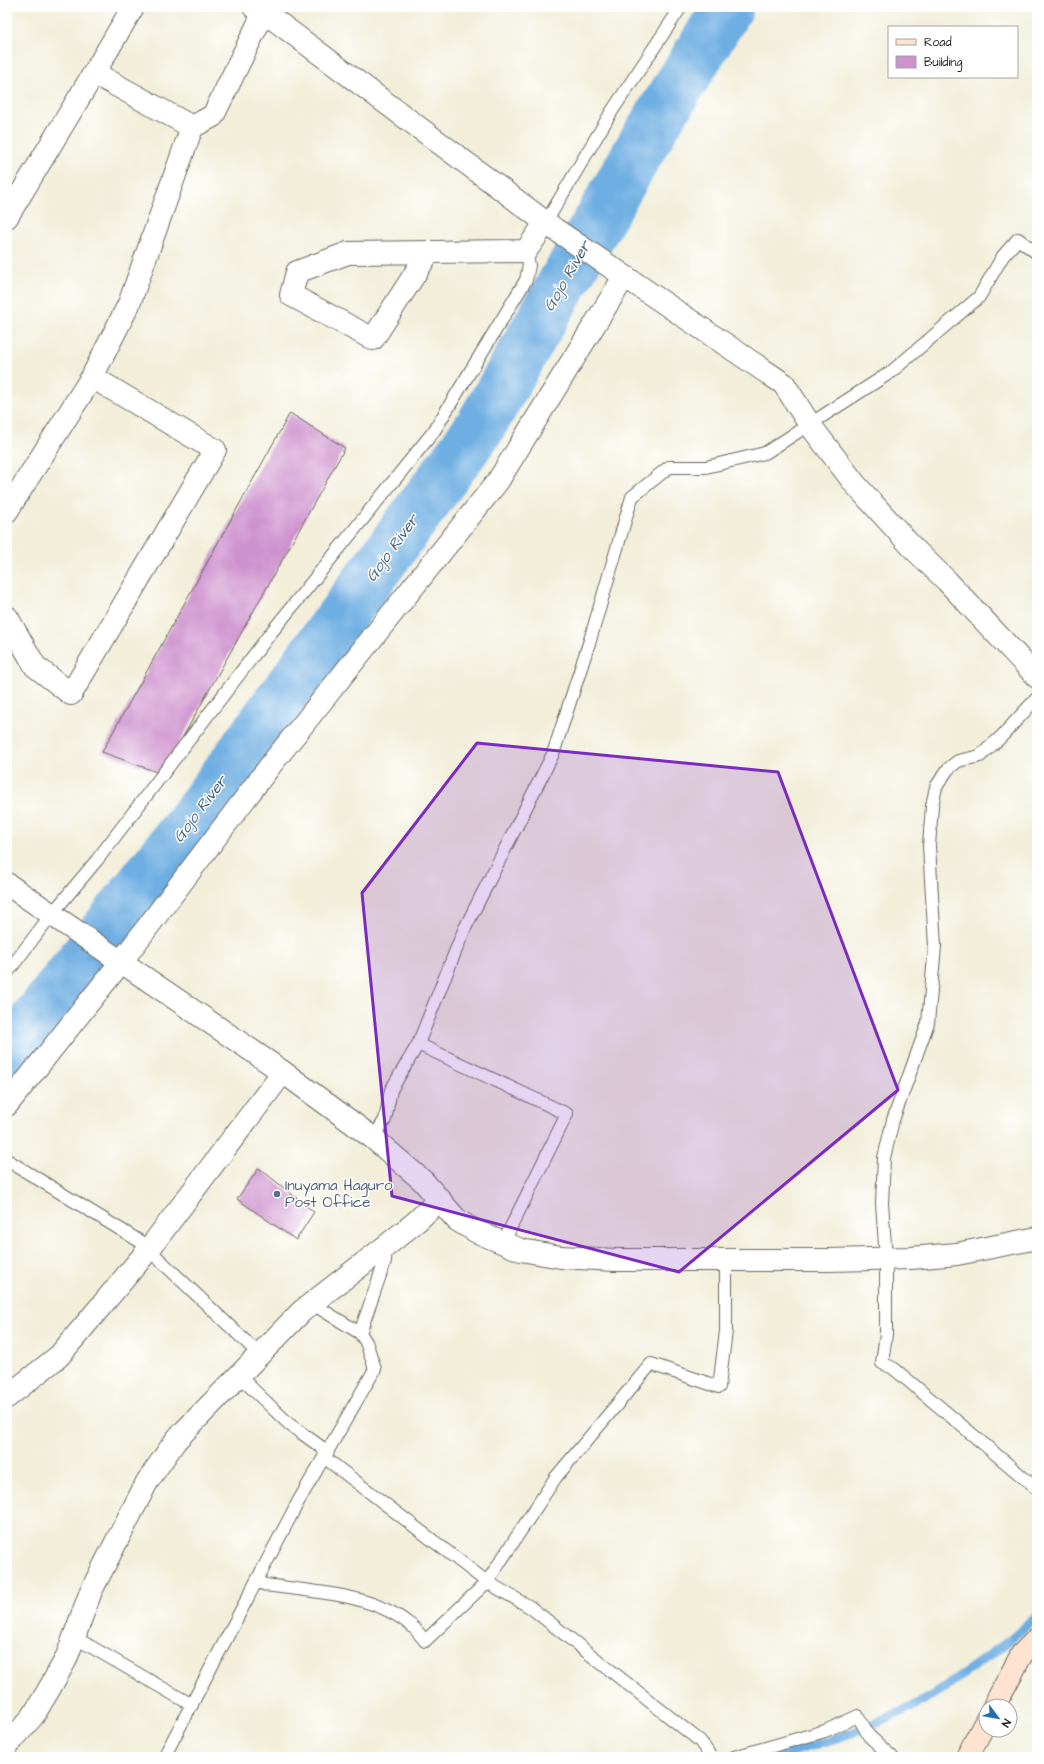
<svg xmlns="http://www.w3.org/2000/svg" width="1044" height="1764" font-family="'Architects Daughter',sans-serif">
<rect width="100%" height="100%" fill="#fff"/>
<filter id="ink" filterUnits="userSpaceOnUse"><feTurbulence type="fractalNoise" baseFrequency=".025" numOctaves="2"/><feDisplacementMap in="SourceGraphic" scale="8" xChannelSelector="R" yChannelSelector="G"/><feConvolveMatrix kernelMatrix="1 2 1 2 8 2 1 2 1" color-interpolation-filters="sRGB"/></filter>
<filter id="wash" filterUnits="userSpaceOnUse"><feTurbulence type="fractalNoise" baseFrequency=".012" numOctaves="4" result="noise"/><feDisplacementMap in="SourceGraphic" scale="16" xChannelSelector="R" yChannelSelector="G"/><feGaussianBlur stdDeviation="0.9" result="paint"/><feColorMatrix in="noise" values="0 0 0 0 0 0 0 0 0 0 0 0 0 0 0 0 0 1.4 0 .05"/><feComposite in="paint" operator="in"/></filter>
<g filter="url(#wash)">
<rect width="100%" height="100%" fill="#f2eed9"/>
<g fill="none" stroke-linecap="round" stroke-linejoin="round">
<path stroke="#6eaee2" stroke-width="9" d="M777 1757 849 1734 912 1707 940 1691 1010 1640 1037 1616"/>
<path stroke="#6eaee2" stroke-width="51" d="M7 1056 198 813 480 427 644 142 728 7"/>
</g>
<g id="blocks">
<path fill="#cd91cd" d="M290 413 345 448 162 774 102 752Z
M259 1168 314 1212 296 1240 237 1199Z"/>
</g>
</g>
<g filter="url(#ink)">
<use href="#blocks" fill-opacity="0" stroke="#67665e" stroke-width="1"/>
<g fill="none" stroke-linecap="round" stroke-linejoin="round">
<g stroke="#67665e" stroke-width="14">
<path id="service" d="M546 222 612 111 681 7
M1037 698 1001 737 980 756 958 761 948 769 936 787 932 806 929 846 935 946 928 1023 893 1120 884 1158 882 1203 886 1259V1334L882 1363 893 1368 904 1377 1037 1489
M7 973 51 915 97 860 270 634 434 431 526 280 529 265 526 251
M418 1044 567 1114 503 1243
M373 1138 385 1120 391 1090 418 1044 464 930 553 754 590 640 632 497 669 467H706L765 453 891 372 979 297 1003 256 1018 239 1037 253
M7 1160 141 1242 260 1355
M311 1303 360 1333
M239 1376 289 1424 328 1452
M325 1458 487 1582 530 1607 700 1741 711 1757
M258 1582 266 1585C312 1592 370 1593 408 1623 415 1627 420 1635 425 1641L487 1582 556 1477 651 1364 719 1387 726 1331V1260
M74 1637 192 1705
M164 1757 298 1502 375 1369 366 1342 360 1333 385 1261 386 1246
M734 1757 825 1731 858 1716 869 1736 892 1757"/>
</g>
<g stroke="#67665e" stroke-width="24">
<path id="minor" d="M254 7 264 12 556 230 784 384 810 425 855 484 913 548 947 581 1037 677
M94 73 133 7
M192 127 213 116 264 12
M7 217 94 73 192 127 129 304 92 377 7 511
M429 252 373 339 291 295 297 272 348 253 526 251 546 222
M7 617 35 666 71 694 215 450 92 377
M7 884 283 1072 373 1138 423 1181 457 1220 477 1232 521 1250 561 1257 615 1260H829L911 1258 957 1254 1037 1238
M7 1105 121 962 273 762 498 481 624 277
M7 1397 59 1356 149 1249 283 1072
M7 1746 33 1716 48 1691 66 1659 91 1591 147 1482 176 1440 302 1311 386 1246 417 1221 440 1199"/>
</g>
<g stroke="#67665e" stroke-width="24">
<path id="secondary" d="M994 1706 1022 1654 1037 1639
M967 1757 986 1721"/>
</g>
<use href="#service" stroke="#fff" stroke-width="12"/>
<use href="#minor" stroke="#fff" stroke-width="22"/>
<use href="#secondary" stroke="#fee3d1" stroke-width="22"/>
</g>
</g>
<path fill="#7b2cbf" fill-opacity="0.2" stroke="#7b2cbf" stroke-width="3" stroke-linejoin="round" d="M477 743 778 772 898 1090 679 1272 392 1196 362 893Z"/>
<circle fill="#5c6f8a" stroke="#fff" stroke-width="1.5" cx="277" cy="1194" r="4"/>
<g text-anchor="middle" dominant-baseline="central" stroke-width="3" stroke-linejoin="round" paint-order="stroke">
<g font-size="15" fill="#4e5e75" stroke="#fff" text-anchor="start">
<text x="285" y="1185">Inuyama Haguro<tspan x="285" dy="17">Post Office</tspan></text>
</g>
<g font-size="16" font-style="italic" fill="#415e75" stroke="#fff">
<text transform="translate(567 276) rotate(-60)">Gojo River</text>
<text transform="translate(392 548) rotate(-54)">Gojo River</text>
<text transform="translate(200 809) rotate(-53)">Gojo River</text>
</g>
</g>
<rect width="1044" height="1764" fill="none" stroke="#fff" stroke-width="24"/>
<rect x="888" y="26" width="130" height="52" fill="#ffffff" stroke="#a4a4a4"/>
<rect x="896" y="39" width="20" height="6" fill="#fee3d1" stroke="#a4a4a4"/>
<text x="924" y="46" font-size="12" fill="#1c1c1c">Road</text>
<rect x="896" y="56" width="20" height="12" fill="#cd91cd" stroke="#a4a4a4"/>
<text x="924" y="66" font-size="12" fill="#1c1c1c">Building</text>
<g transform="translate(998 1718) rotate(122)"><circle r="19" fill="#ffffff" stroke="#a4a4a4"/>
<path d="M0-3L7 15L0 10L-7 15Z" fill="#1f6fb2"/>
<text y="-6" font-size="11" font-weight="bold" text-anchor="middle" fill="#1c1c1c">N</text>
</g>
</svg>
